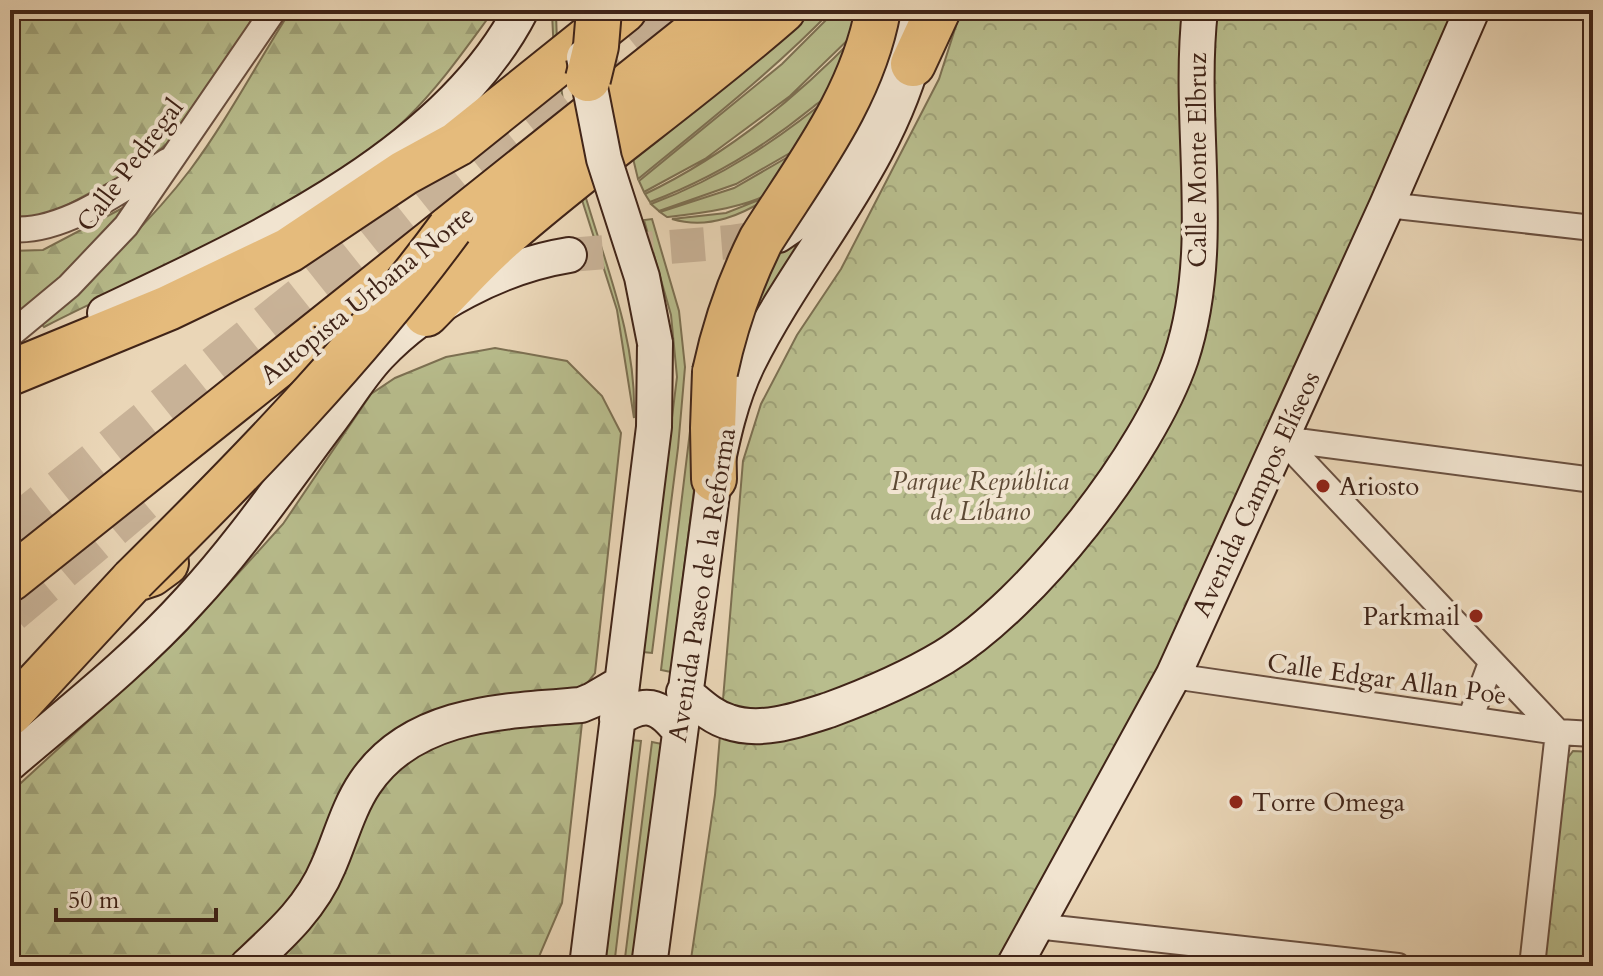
<svg xmlns="http://www.w3.org/2000/svg" width="1603" height="976" font-family="Cardo,serif">
<defs>
<pattern id="forest-firs" width="22" height="20" patternUnits="userSpaceOnUse" patternTransform="scale(2)"><rect width="22" height="20" fill="#b8bd8d"/><path d="M5 1l3.5 6h-7zM16 11l3.5 6h-7z" fill="#9fa279"/></pattern>
<pattern id="park-crowns" width="20" height="18" patternUnits="userSpaceOnUse" patternTransform="scale(2)"><rect width="20" height="18" fill="#b8bd8d"/><path d="M2 6a3 3 0 1 1 6 0M12 15a3 3 0 1 1 6 0" fill="none" stroke="#9fa279"/></pattern>
</defs>
<rect width="100%" height="100%" fill="#ead6b7"/>
<filter id="stains"><feTurbulence type="fractalNoise" baseFrequency=".0025" numOctaves="4"/><feColorMatrix values="0 0 0 0 .2 0 0 0 0 .09 0 0 0 0 .02 0 0 0 .5 -.17"/></filter>
<radialGradient id="worn" r=".72"><stop offset=".6" stop-color="#630" stop-opacity="0"/><stop offset="1" stop-color="#630" stop-opacity=".3"/></radialGradient>
<path fill="#b8bd8d" stroke="#7c7052" stroke-width="2" d="M797 10H832C772 72 705 124 638 179L631 150Z
M836 10H862L856 32 790 96 705 159 644 192 639 181 782 64Z
M552 13H556C557 70 564 126 581 181 603 260 637 335 634 418L617 310 569 159 561 120 555 75Z
M856 36C850 52 846 73 837 87 832 95 820 101 813 107 764 147 709 180 650 202L645 194C725 156 795 99 856 36Z
M837 91 809 142 736 184 659 211 651 204C721 178 780 139 837 91Z
M807 146C798 159 789 176 777 187 759 207 694 214 667 217L660 212 734 188Z
M774 194C743 215 709 230 672 219L726 213Z
M821 216 740 339 761 261Z
M652 219 679 311 685 367 678 448 652 653 643 652 677 377 671 315 644 220Z
M695 390 696 474 671 672 661 670Z
M630 740 641 741 614 966H603Z
M652 742 662 744 634 966H624Z"/>
<path fill="url(#forest-firs)" stroke="#7c7052" stroke-width="2" d="M10 10H258L181 132 163 147 131 171 47 216 10 217Z
M291 10H494C466 48 440 86 406 119 305 218 167 263 44 327L40 322C93 274 147 227 190 170 228 119 257 63 291 10Z
M136 201 73 271 10 325V251L43 250Z
M495 348 567 361 602 396 621 433 595 673 584 687 506 696 431 717 380 741 343 787 328 832 296 896 234 966H10V793L183 634 283 524 371 394 395 378 446 357Z
M583 714 562 903 535 966H273L316 915 366 796 405 755 454 738Z"/>
<path fill="url(#park-crowns)" stroke="#7c7052" stroke-width="2" d="M961 10H1466L1159 672 998 966H690L715 795 743 461 761 404 797 335 841 269 939 79Z
M1573 751 1593 752V966H1542L1567 759Z"/>
<g fill="none" stroke-linecap="round" stroke-linejoin="round">
<path stroke="#c8b297" stroke-width="34" stroke-dasharray="34 17" stroke-linecap="butt" d="M569 255 731 242 778 235"/>
<path stroke="#c8b297" stroke-width="44" stroke-dasharray="44 22" stroke-linecap="butt" d="M10 532 663 10
M10 611 142 500"/>
<g stroke="#6a5040" stroke-width="28">
<path id="street" d="M1387 205 1593 228
M10 229C61 235 125 188 167 161
M10 335 69 286 126 226 274 10
M1282 439 1558 732
M1282 439 1593 480
M1173 676 1558 732 1593 734
M1470 719 1491 663
M1036 926 1398 966
M1532 966 1558 732"/>
</g>
<g stroke="#402418" stroke-width="38">
<path id="secondary" d="M778 235C848 192 886 88 900 10
M105 313C248 245 445 158 521 10
M684 692C698 703 711 717 729 722 761 733 798 720 829 710 867 696 909 678 944 657 1032 603 1148 455 1181 358 1218 245 1187 126 1200 10
M617 719C645 701 658 704 679 730
M10 763C71 711 136 660 190 600 241 545 283 483 328 423 345 401 360 375 379 355 426 305 501 266 569 255
M247 966C279 936 311 908 328 867 340 840 348 808 365 783 413 712 505 711 581 705L593 700 622 683
M587 966 654 427 655 343
M649 966 714 479C722 440 730 400 748 363 804 251 888 167 918 42
M1014 966 1173 676 1387 205 1472 10"/>
</g>
<g stroke="#402418" stroke-width="48">
<path id="highway" d="M913 64 938 10
M426 314C452 288 476 260 504 236 594 157 693 89 783 10
M10 373 168 308 289 250 404 173 457 144 624 10
M714 479 713 428 715 372
M10 579 723 10
M10 713 133 580 151 574 166 563"/>
</g>
<use href="#street" stroke="#f1e4d0" stroke-width="24"/>
<use href="#secondary" stroke="#f1e4d0" stroke-width="34"/>
<use href="#highway" stroke="#e5bb7c" stroke-width="44"/>
<g stroke="#402418" stroke-width="38" stroke-linecap="butt">
<path id="secondary-bridge" d="M584 57 604 159 642 277 655 343"/>
</g>
<g stroke="#402418" stroke-width="48" stroke-linecap="butt">
<path id="highway-bridge" d="M588 79 596 46 599 10
M715 372C725 325 740 282 761 240 807 167 862 97 878 10
M133 580C246 468 356 356 450 228"/>
</g>
<use href="#secondary-bridge" stroke="#f1e4d0" stroke-width="34"/>
<use href="#highway-bridge" stroke="#e5bb7c" stroke-width="44"/>
</g>
<g fill="#8f2418" stroke="#f1e4d0" stroke-width="3">
<circle cx="1323" cy="486" r="8"/>
<circle cx="1476" cy="616" r="8"/>
<circle cx="1236" cy="802" r="8"/>
</g>
<g text-anchor="middle" dominant-baseline="central" stroke-width="8" stroke-linejoin="round" paint-order="stroke">
<g font-size="26" fill="#402418" stroke="#f1e4d0">
<text transform="translate(1197 160) rotate(-90)">Calle Monte Elbruz</text>
<text transform="translate(130 165) rotate(-53)">Calle Pedregal</text>
<text transform="translate(367 295) rotate(-39)">Autopista Urbana Norte</text>
<text transform="translate(1256 494) rotate(-65)">Avenida Campos Elíseos</text>
<text transform="translate(702 585) rotate(-81)">Avenida Paseo de la Reforma</text>
<text transform="translate(1387 679) rotate(8)">Calle Edgar Allan Poe</text>
</g>
<g font-size="26" font-style="italic" fill="#5e4a35" stroke="#f1e4d0">
<text x="980" y="481">Parque República<tspan x="980" dy="30">de Líbano</tspan></text>
</g>
<g font-size="26" fill="#402418" stroke="#f1e4d0" text-anchor="start">
<text x="1339" y="486">Ariosto</text>
<text x="1460" y="616" text-anchor="end">Parkmail</text>
<text x="1252" y="802">Torre Omega</text>
</g>
</g>
<rect width="1603" height="976" fill="none" stroke="#ead6b7" stroke-width="40"/>
<rect x="12" y="12" width="1579" height="952" fill="none" stroke="#402418" stroke-width="4"/>
<rect x="20" y="20" width="1563" height="936" fill="none" stroke="#402418" stroke-width="2"/>
<path d="M56 908v12h160v-12" fill="none" stroke="#402418" stroke-width="4"/>
<text x="68" y="908" font-size="24" fill="#402418" stroke="#f1e4d0" stroke-width="6" paint-order="stroke">50 m</text>
<rect width="100%" height="100%" filter="url(#stains)"/>
<rect width="100%" height="100%" fill="url(#worn)"/>
</svg>
